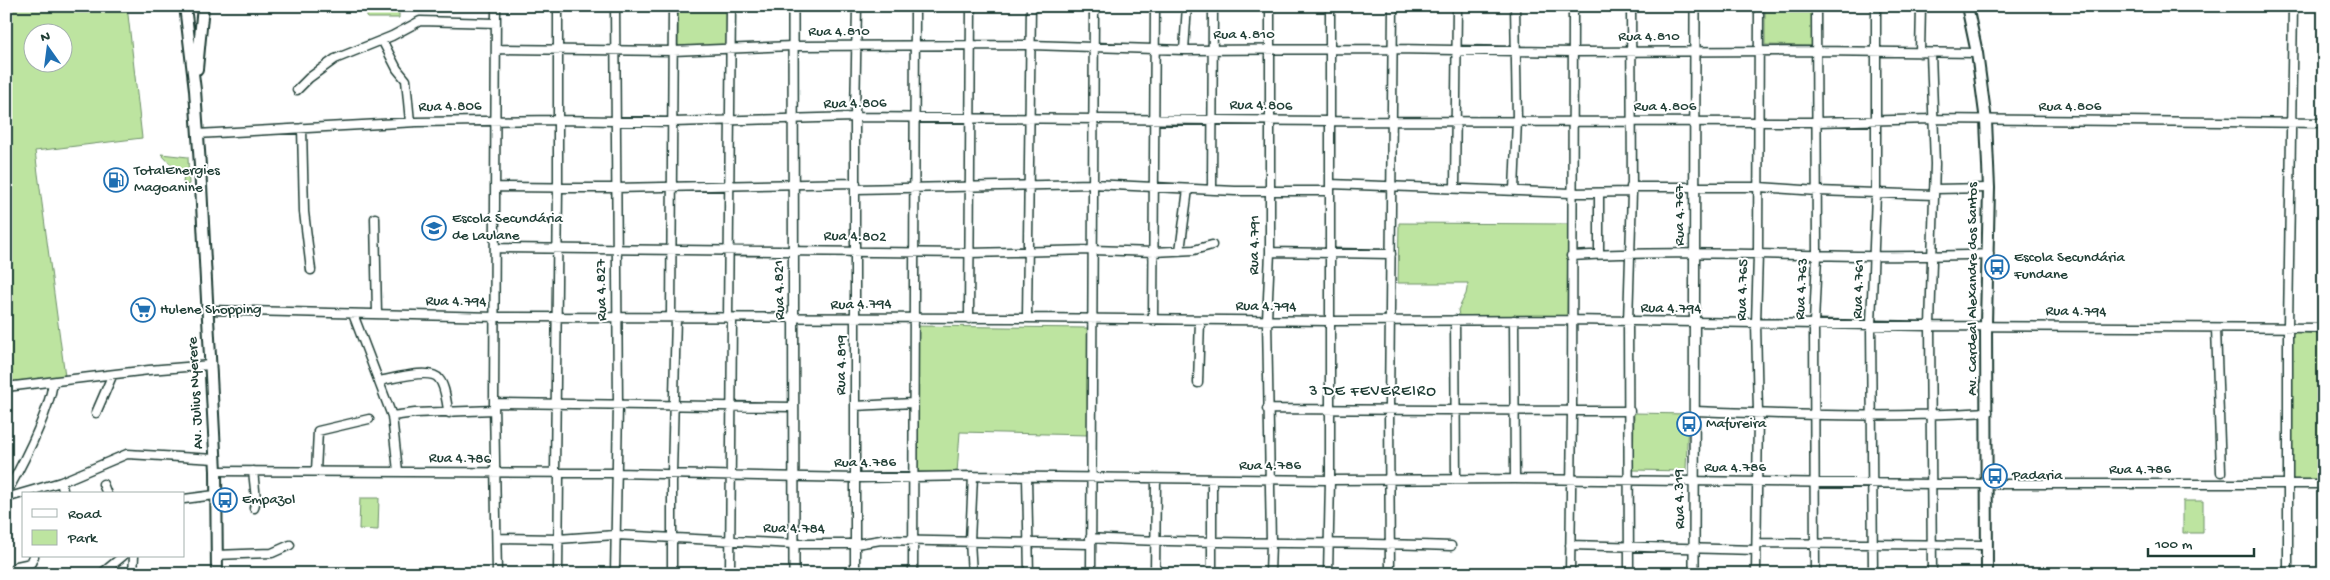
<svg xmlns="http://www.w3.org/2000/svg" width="2330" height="580" font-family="'Gochi Hand',sans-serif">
<rect width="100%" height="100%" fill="#fff"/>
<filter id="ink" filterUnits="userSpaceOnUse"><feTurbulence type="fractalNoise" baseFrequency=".02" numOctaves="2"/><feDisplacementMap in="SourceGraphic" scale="10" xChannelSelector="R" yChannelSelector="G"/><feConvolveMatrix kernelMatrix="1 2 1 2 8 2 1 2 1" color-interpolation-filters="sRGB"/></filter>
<g filter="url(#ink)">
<path fill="#bde4a0" stroke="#6e906a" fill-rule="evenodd" d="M6 6H127L142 138 35 151 65 376 6 383ZM32 32H62V62H32Z
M367 6H399V18H367Z
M678 6H727L728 46H678Z
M1765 6H1814L1813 46 1765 45Z
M161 154 188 157 189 184 186 185 183 183 184 174 179 173Z
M1399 223 1568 224 1567 316H1459L1458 310 1466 294 1468 283H1398Z
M915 326 1088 328V435L960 432 957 473 917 472Z
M2291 332 2324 334V483L2288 484Z
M1634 413 1688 414 1686 471 1633 470Z
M360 498H379L378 530 359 529Z
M2183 501H2203V533H2183Z"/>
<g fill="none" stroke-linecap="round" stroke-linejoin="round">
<g stroke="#1f3d34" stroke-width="11">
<path id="minor" d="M496 6 494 403 497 574
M615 6 618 405 615 574
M382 40 397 69 406 80 410 122
M497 49 673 51 792 46 1031 45 1184 50 1393 49 1572 52 1816 51 1977 53
M1184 50 1187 6
M1920 53 1921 6
M1931 53 1935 164 1930 326 1932 574
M297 90 309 78 335 59 392 36 420 21 496 23
M302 128 304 212 311 270
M197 134 417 122 558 120 673 122 855 117 1330 121 1817 122 1932 119 2324 123
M1330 184 1571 193 1632 192
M496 187 615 188 856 183
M1631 187H1759L1818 191 1934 195
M1455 188 1457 6
M856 189 1093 184 1235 191H1330
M1212 189 1213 6
M1934 189 1989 188
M1514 190 1517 120 1515 6
M375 218 377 314
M497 248 969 253 1093 250 1154 252 1194 250 1212 245
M1180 251 1188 189
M1270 252 1391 254
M1599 254V193
M1571 256C1710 248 1850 261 1989 254
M208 310 496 317 1027 318 1330 321 1571 320 1930 326 2324 328
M353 314 392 416 398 471
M671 317 673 6
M728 318 731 6
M1027 318 1031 6
M969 319 971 6
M1455 320 1456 479
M1514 320 1515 479
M1153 321 1155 6
M2216 328 2221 472
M379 381C392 379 431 367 439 379 446 387 446 403 449 413
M1198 383 1200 320
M6 387 149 370 210 365
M494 403 793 407
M855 406 913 403
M1267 409 1630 411
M1695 411C1793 415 1891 418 1988 412
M96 413 112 376
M392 416 415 413 494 410
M216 471 615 473 857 478 973 476 1330 480 1515 479 1932 484H2324
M253 471 256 499 254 508
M316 471 318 431 369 419
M555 473 558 188V6
M1027 477 1029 574
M1212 480V574
M61 482 64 494
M103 484 107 494
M6 494C22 465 48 415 53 383
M6 498 61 482 127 454 215 459
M184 499 215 495
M497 538 558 539 615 535 794 544H856L881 540 1090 544
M1090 538C1211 545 1331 541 1451 546
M1757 543 1986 545
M1570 545 1756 550
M216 555 272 553 290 545
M14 574 13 570 17 566 31 563 34 556
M101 574 123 556
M133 574 134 556
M558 574 559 474
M672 574V474L676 317
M730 574 732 318
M855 574V117L857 6
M913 574 915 6
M972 574 970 541 973 476
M1091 574 1094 6
M1155 574 1156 479
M1270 574 1271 543 1267 320 1270 252V6
M1328 574 1330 480V6
M1390 574 1389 409 1393 6
M1570 574 1572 411 1573 6
M1629 574 1628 322 1632 192 1631 6
M1756 574 1758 413 1756 323 1758 254 1759 6
M1815 574 1814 323 1817 256 1816 6
M1873 574 1871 324 1876 194V6
M2288 574V326L2293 6"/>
</g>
<g stroke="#1f3d34" stroke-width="12">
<path id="tertiary" d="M793 6 794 574
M1694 574 1695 6"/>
</g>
<g stroke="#1f3d34" stroke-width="14">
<path id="secondary" d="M185 6 195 90 200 166 216 471 217 574
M1967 6 1977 53 1986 121 1989 188 1986 324 1987 574
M197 69 203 6"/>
</g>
<use href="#minor" stroke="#fff" stroke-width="8"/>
<use href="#tertiary" stroke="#fff" stroke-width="9"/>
<use href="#secondary" stroke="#fff" stroke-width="10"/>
</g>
</g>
<defs>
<g id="fuel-ring" transform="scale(1.25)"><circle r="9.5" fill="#fff" stroke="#1f6fb2" stroke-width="1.5"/><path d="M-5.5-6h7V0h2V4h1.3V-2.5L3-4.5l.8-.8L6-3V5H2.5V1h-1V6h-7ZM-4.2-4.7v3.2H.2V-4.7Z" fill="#1f6fb2"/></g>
<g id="school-ring" transform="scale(1.25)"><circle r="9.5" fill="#fff" stroke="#1f6fb2" stroke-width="1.5"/><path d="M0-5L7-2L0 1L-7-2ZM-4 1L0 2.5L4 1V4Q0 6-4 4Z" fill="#1f6fb2"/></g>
<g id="bus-ring" transform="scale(1.25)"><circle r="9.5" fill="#fff" stroke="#1f6fb2" stroke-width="1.5"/><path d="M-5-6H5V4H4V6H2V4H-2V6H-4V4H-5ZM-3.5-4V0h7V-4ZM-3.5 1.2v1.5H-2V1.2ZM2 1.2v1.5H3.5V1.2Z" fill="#1f6fb2"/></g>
<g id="supermarket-ring" transform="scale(1.25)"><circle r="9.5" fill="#fff" stroke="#1f6fb2" stroke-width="1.5"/><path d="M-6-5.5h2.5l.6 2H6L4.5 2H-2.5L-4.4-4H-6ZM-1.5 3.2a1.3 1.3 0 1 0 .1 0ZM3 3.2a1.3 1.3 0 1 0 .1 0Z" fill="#1f6fb2"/></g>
</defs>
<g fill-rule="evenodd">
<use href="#fuel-ring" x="116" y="180"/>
<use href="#school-ring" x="434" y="228"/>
<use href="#bus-ring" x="1997" y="267"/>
<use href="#supermarket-ring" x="143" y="310"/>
<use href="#bus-ring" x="1689" y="424"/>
<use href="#bus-ring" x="1995" y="476"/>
<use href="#bus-ring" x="225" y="500"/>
</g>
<g text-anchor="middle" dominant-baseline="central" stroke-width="4" stroke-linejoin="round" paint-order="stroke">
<g font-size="15" fill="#1f3d34" stroke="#fff">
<text x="839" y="32">Rua 4.810</text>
<text x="1244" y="35">Rua 4.810</text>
<text x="1649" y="37">Rua 4.810</text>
<text transform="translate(855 104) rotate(-1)">Rua 4.806</text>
<text transform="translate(1261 106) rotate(1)">Rua 4.806</text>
<text transform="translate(450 107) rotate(-1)">Rua 4.806</text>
<text x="1665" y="107">Rua 4.806</text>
<text x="2070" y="107">Rua 4.806</text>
<text transform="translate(1680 215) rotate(-90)">Rua 4.767</text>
<text transform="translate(855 237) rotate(1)">Rua 4.802</text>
<text transform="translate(1255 245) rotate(-89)">Rua 4.791</text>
<text transform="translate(1802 289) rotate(-87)">Rua 4.763</text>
<text transform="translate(1859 289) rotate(-88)">Rua 4.761</text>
<text transform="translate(1973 289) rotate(-90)">Av. Cardeal Alexandre dos Santos</text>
<text transform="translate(602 290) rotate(-91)">Rua 4.827</text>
<text transform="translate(780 290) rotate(-91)">Rua 4.821</text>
<text transform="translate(1743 290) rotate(-88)">Rua 4.765</text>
<text transform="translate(456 302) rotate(1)">Rua 4.794</text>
<text transform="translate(861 305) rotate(-1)">Rua 4.794</text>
<text transform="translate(1266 307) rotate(1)">Rua 4.794</text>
<text transform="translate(1671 309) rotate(1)">Rua 4.794</text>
<text transform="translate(2076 312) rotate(1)">Rua 4.794</text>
<text transform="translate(842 365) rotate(-89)">Rua 4.819</text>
<text transform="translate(196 393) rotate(-93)">Av. Julius Nyerere</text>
<text transform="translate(460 459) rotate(1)">Rua 4.786</text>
<text x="865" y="463">Rua 4.786</text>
<text x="1270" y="466">Rua 4.786</text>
<text x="1735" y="468">Rua 4.786</text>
<text x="2140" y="470">Rua 4.786</text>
<text transform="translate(1680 499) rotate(-91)">Rua 4.319</text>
<text transform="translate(794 529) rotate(1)">Rua 4.784</text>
</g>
<g font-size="15" fill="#1f3d34" stroke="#fff" text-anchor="start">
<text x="134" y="171">TotalEnergies<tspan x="134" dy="17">Magoanine</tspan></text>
<text x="452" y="219">Escola Secundária<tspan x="452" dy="17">de Laulane</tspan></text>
<text x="2014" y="258">Escola Secundária<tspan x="2014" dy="17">Fundane</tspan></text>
<text x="160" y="310">Hulene Shopping</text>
<text x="1706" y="424">Mafureira</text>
<text x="2012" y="476">Padaria</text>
<text x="242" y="500">Empazol</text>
</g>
<g font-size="16" letter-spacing="1" fill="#1f3d34" stroke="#fff">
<text x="1373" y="392">3 DE FEVEREIRO</text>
</g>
</g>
<rect width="2330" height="580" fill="none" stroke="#fff" stroke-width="25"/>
<rect x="12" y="12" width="2305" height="555" fill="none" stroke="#1f3d34" stroke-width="2" filter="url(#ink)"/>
<rect x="22" y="492" width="162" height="65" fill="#ffffff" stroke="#a5b1ae"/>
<rect x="32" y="509" width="25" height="8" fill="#ffffff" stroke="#a5b1ae"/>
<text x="68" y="518" font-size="15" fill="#1f3d34">Road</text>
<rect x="32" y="530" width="25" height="15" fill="#bde4a0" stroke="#a5b1ae"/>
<text x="68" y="542" font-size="15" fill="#1f3d34">Park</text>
<g transform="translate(48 48) rotate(346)"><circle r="24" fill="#ffffff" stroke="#a5b1ae"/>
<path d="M0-4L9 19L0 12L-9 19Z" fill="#1f6fb2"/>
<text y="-8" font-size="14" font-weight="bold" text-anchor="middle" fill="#1f3d34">N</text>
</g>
<path d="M2148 548v8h106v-8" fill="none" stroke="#1f3d34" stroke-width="2.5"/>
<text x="2155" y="548" font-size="15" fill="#1f3d34" stroke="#ffffff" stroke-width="4" paint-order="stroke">100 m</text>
</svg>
